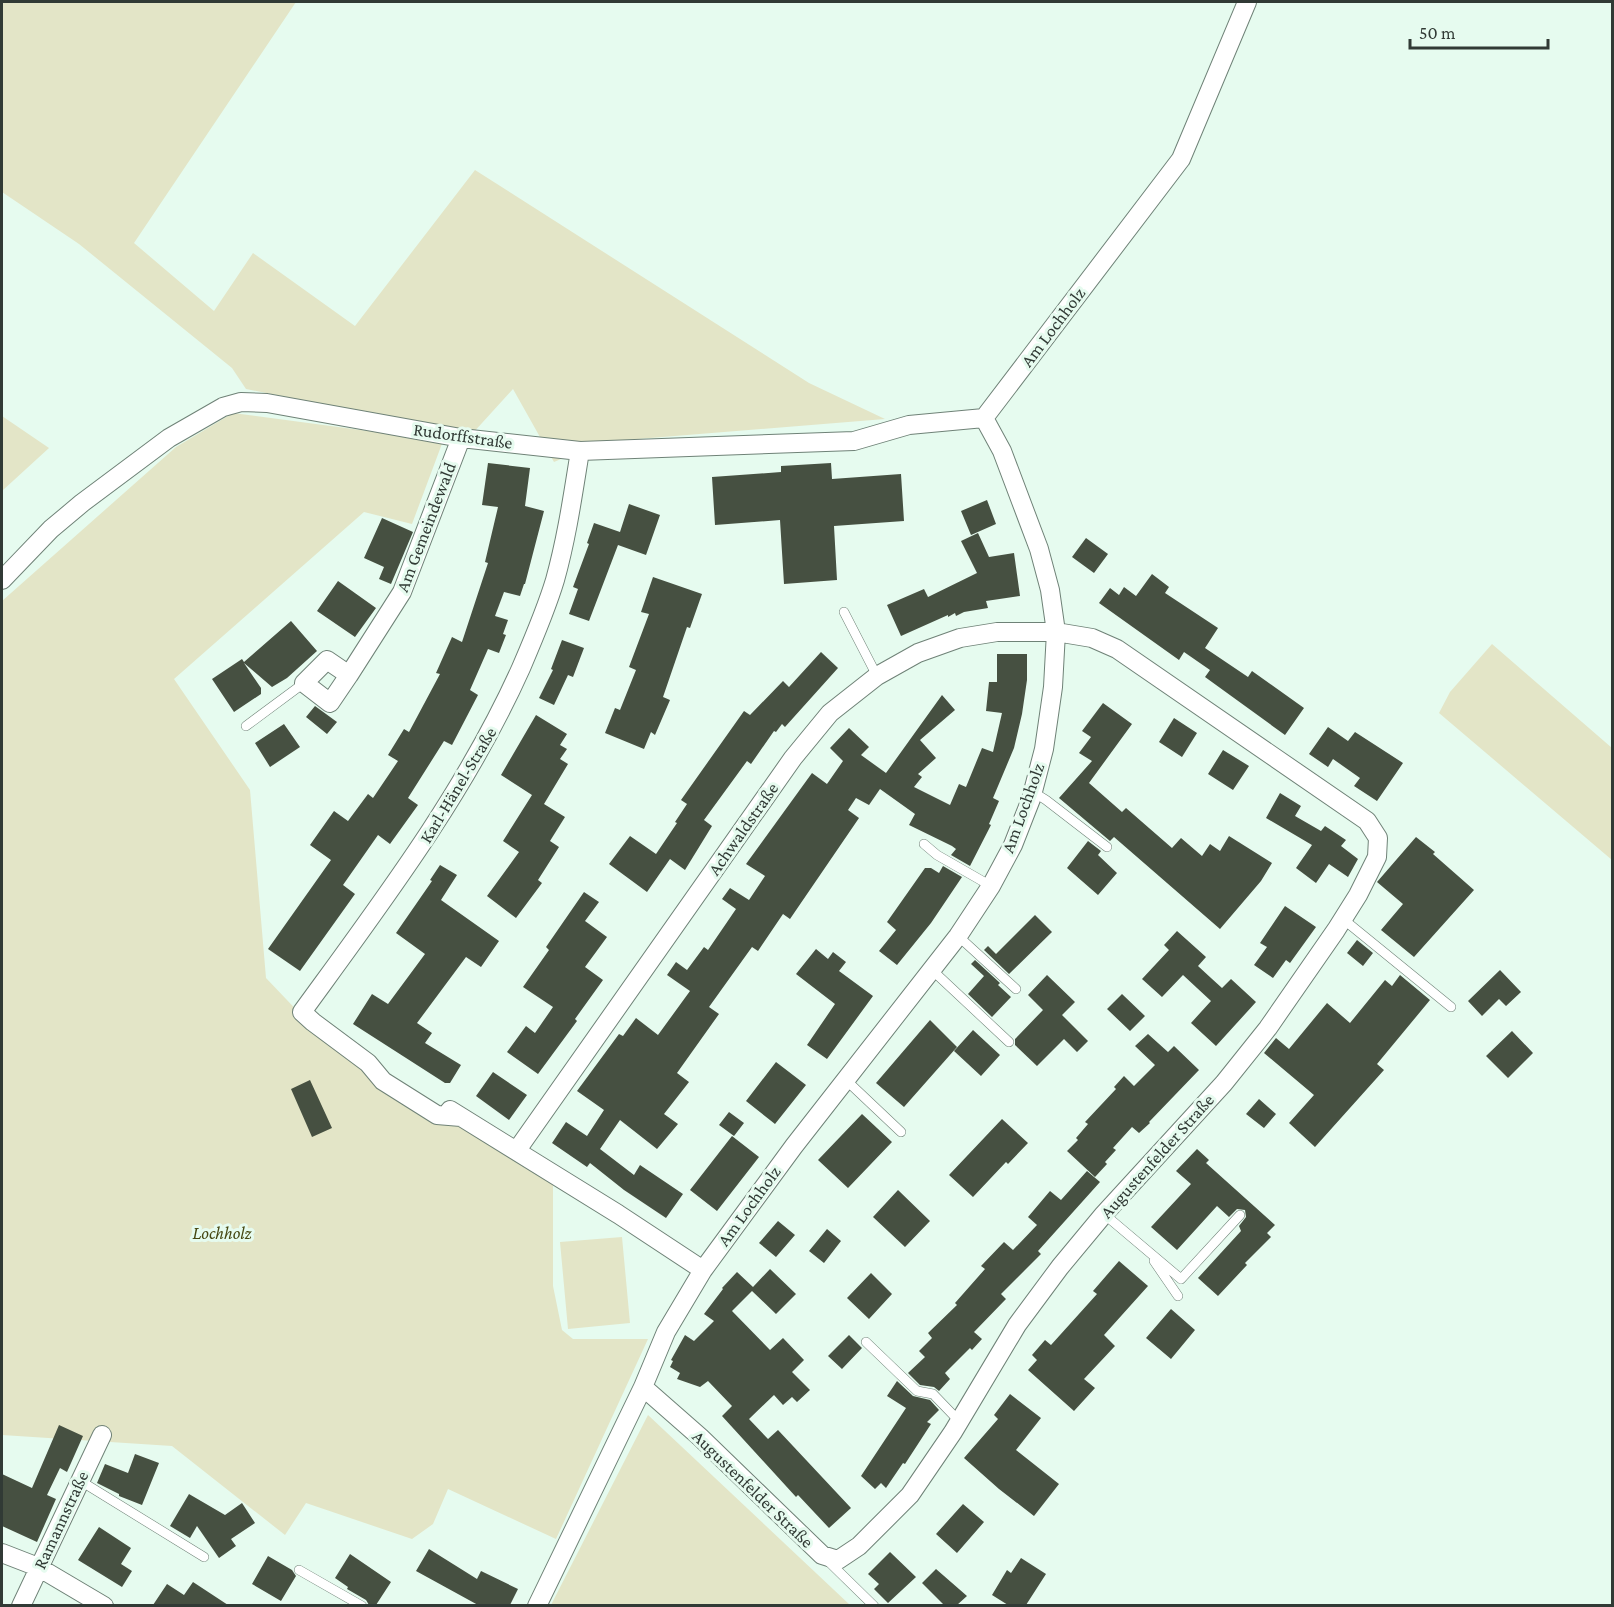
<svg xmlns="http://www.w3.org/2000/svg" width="1614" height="1607" font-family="'Crimson Pro',serif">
<rect width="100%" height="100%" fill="#e6fbef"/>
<path fill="#e3e5c7" d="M2 2H296L134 243 214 311 253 253 355 326 475 170 809 383 885 419 601 442 554 462 513 389 472 434 246 389 232 368 79 244 2 192Z
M233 413 443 441 412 524 364 512 174 679 250 790 266 978 327 1042 553 1180V1286L562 1330 573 1339H648L556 1539 448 1489 433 1524 412 1539 306 1503 285 1535 172 1446 2 1435V601L176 447Z
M2 416 49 448 2 491Z
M1492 644 1612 748V860L1439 713 1450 692Z
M622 1237 630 1323 568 1329 560 1242Z
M648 1415 850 1605H551Z"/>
<path fill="#465041" d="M488 463 530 468 525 506 544 511 525 584H524L520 596 504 592 495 616 508 620 503 634 506 635 499 653 488 649 470 690 478 695 452 745 444 741 408 798 418 805 390 844 378 835 343 885 355 894 300 971 268 949 331 860 310 845 334 811 348 821 368 794 373 798 398 761 388 755 404 729 409 732 440 674 436 673 452 637 462 642 488 563 485 562 498 507 482 505Z
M831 463 832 479 901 474 904 521 834 526 837 580 784 584 780 520 715 525 712 477 781 472V466Z
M987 500 996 524 971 535 961 511Z
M629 504 660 515 646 555 618 545 589 621 569 614 578 589 573 587 589 544 587 543 594 523 620 532Z
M382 518 413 532 391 584 379 579 384 567 364 558Z
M978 533 989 557 1014 553 1020 596 986 601 988 608 964 612 956 616 955 613 948 617V615L901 636 887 605 924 589 928 597 977 573 961 541Z
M1086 538 1108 554 1094 573 1072 557Z
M1152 574 1169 587 1165 593 1218 628 1205 648 1248 677 1252 671 1304 708 1285 735 1205 677 1210 670 1184 652 1179 660 1099 603 1110 588 1119 595 1124 587 1136 596Z
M653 577 702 594 690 628 687 627 663 697 670 700 655 735 651 732 644 749 605 733 615 708 620 710 636 670 629 667 649 614 641 612Z
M338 581 376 608 355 637 317 611Z
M291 621 317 651 287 678 272 687 244 663 261 688V694L234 712 212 679 242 659 244 662Z
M562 640 584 648 573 677 568 675 554 705 539 698 553 670 551 669Z
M821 652 838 668 785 727 782 724 776 732 774 731 751 764 747 761 704 820 712 826 685 870 670 859 647 892 609 864 630 836 656 854 677 823 675 822 687 804 681 800 744 711 750 715 783 681 789 687Z
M997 654H1027V680L1022 714 1014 748 993 798 999 801 989 824 991 825 970 866 951 855 956 849 952 846 909 825 915 814 880 789 869 805 856 798 848 810 859 818 790 919 783 914 758 951 752 947 709 1007 719 1014 677 1073 689 1082 664 1114 678 1124 657 1149 620 1120 600 1149 634 1175 640 1165 683 1194 666 1218 624 1190 590 1163 587 1167 552 1143 566 1122 587 1136 604 1110 577 1091 619 1034 623 1036 636 1018 658 1035 690 991 667 975 676 962 687 970 704 947 708 950 736 909 722 899 730 888 749 900 765 876 746 864 812 773 827 784 843 761 830 748 849 728 869 747 861 755 886 773 942 695 955 710 920 740 936 758 918 774 922 777 914 787 950 805 959 784 966 787 982 748 993 752 1002 713 986 711 989 682H997Z
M1103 703 1132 724 1089 783 1122 812 1126 808 1172 848 1181 838 1202 856 1210 844 1220 851 1229 836 1272 863 1261 881 1220 929 1114 837 1110 841 1059 798 1092 761 1079 753 1091 737 1082 731Z
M315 706 337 722 327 734 306 717Z
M536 715 567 734 560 745 567 749 560 759 568 764 544 804 565 817 550 841 559 847 538 880 542 883 516 918 487 896 519 852 503 841 532 795 501 775Z
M1174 718 1197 733 1182 757 1159 742Z
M284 724 300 747 270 767 255 743Z
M1328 727 1348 741 1355 732 1403 763 1377 801 1354 786 1360 778 1333 759 1328 767 1309 754Z
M1223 750 1249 766 1233 790 1208 774Z
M1280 793 1301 806 1295 816 1321 831 1325 826 1346 840 1341 846 1358 859 1348 877 1329 864 1316 883 1296 868 1312 845 1266 818Z
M1416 837 1435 852 1433 854 1474 890 1414 957 1381 930 1403 904 1377 882Z
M1088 841 1101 851 1098 855 1117 873 1098 895 1067 868Z
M440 865 457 875 441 900 499 941 481 967 466 957 417 1023 432 1033 425 1043 461 1065 450 1083H445L353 1024 372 994 388 1004 425 954 396 933 432 881 430 880Z
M943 866 962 877 931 923 897 965 879 951 896 930 887 922 925 868H931L939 873Z
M584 892 599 902 585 921 607 937 585 967 603 980 575 1019 577 1021 538 1074 507 1052 526 1026 535 1033 553 1007 523 987 549 950 546 947Z
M1285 906 1316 927 1290 963 1286 960 1273 978 1254 965 1267 947 1260 943Z
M1035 915 1052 932 1009 974 984 950 988 946 996 954Z
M1177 931 1206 957 1198 966 1211 978 1222 988 1231 979 1256 1002 1216 1046 1191 1023 1211 1001 1183 975 1162 997 1142 979 1169 950 1164 945Z
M1357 940 1373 953 1363 966 1347 953Z
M816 949 828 959 833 952 846 962 839 971 873 996 827 1059 807 1045 835 1004 796 974Z
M975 960 1000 983 998 985 1011 997 992 1017 968 994 984 976 971 964Z
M1500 970 1521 992 1506 1006 1499 999 1482 1016 1468 1001Z
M1047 975 1075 1002 1062 1015 1088 1041 1077 1052 1064 1039 1037 1066 1015 1045V1039L1043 1010 1028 995Z
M1400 975 1430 1000 1377 1064 1384 1070 1315 1147 1289 1123 1314 1095 1264 1053 1276 1038 1289 1049 1327 1003 1350 1023 1385 980 1392 986Z
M1122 994 1145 1016 1130 1031 1107 1009Z
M930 1020 957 1047 904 1107 876 1083Z
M973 1030 1000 1055 981 1076 954 1051Z
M1512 1031 1533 1053 1508 1078 1486 1056Z
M1148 1034 1168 1052 1174 1046 1199 1070 1149 1122 1150 1123 1139 1133 1132 1127 1113 1148 1116 1150 1105 1162 1107 1164 1095 1177 1067 1151 1078 1140 1076 1138 1088 1124 1085 1122 1116 1089 1114 1087 1124 1076 1134 1086 1155 1065 1135 1046Z
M776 1062 806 1085 775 1124 746 1101Z
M493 1072 527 1095 509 1120 476 1096Z
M310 1080 332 1128 312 1137 291 1089Z
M1259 1099 1276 1114 1264 1128 1246 1114Z
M729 1112 744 1123 734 1136 719 1125Z
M862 1114 892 1142 848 1188 818 1160Z
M1002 1119 1028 1143 1008 1164 1006 1162 973 1197 949 1175Z
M732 1136 759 1157 717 1211 690 1190Z
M1197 1149 1209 1160 1206 1163 1275 1225 1267 1233 1271 1237 1245 1263 1247 1265 1218 1296 1198 1278 1241 1231 1239 1226 1246 1217 1245 1210 1237 1209 1229 1217 1217 1206 1177 1250 1151 1227 1191 1184 1176 1171Z
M1087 1171 1100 1182 1038 1251 1041 1254 1001 1294 1006 1299 974 1332 982 1339 972 1350 970 1348 945 1373 950 1379 939 1391 934 1387 920 1385 908 1373 925 1357 919 1351 932 1338 928 1333 957 1305 955 1303 985 1269 981 1266 1004 1242 1013 1250 1037 1225 1028 1217 1050 1191 1061 1200Z
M898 1190 930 1221 905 1247 873 1217Z
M778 1221 795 1235 776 1257 759 1243Z
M827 1229 841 1241 824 1263 809 1251Z
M1119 1261 1148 1286 1104 1335 1115 1346 1084 1379 1095 1388 1074 1411 1028 1370 1037 1360 1032 1355 1045 1340 1051 1345 1097 1294 1093 1291Z
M770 1269 796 1294 776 1314 752 1291 732 1311 770 1350 783 1338 804 1360 792 1372 810 1390 797 1402 792 1397 783 1405 774 1395 749 1419 768 1439 778 1430 851 1508 829 1528 798 1495 796 1497 722 1416 732 1406 708 1381 700 1387 677 1379 680 1373 670 1367 673 1361 671 1360 685 1335 694 1341 714 1321 704 1314 723 1289 722 1288 737 1272 753 1287Z
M871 1273 892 1294 869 1319 847 1298Z
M1171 1309 1195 1330 1171 1359 1146 1338Z
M849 1335 862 1348 842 1369 828 1356Z
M897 1381 913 1396 930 1400 939 1410 927 1422 931 1424 905 1464 903 1463 886 1488 881 1483 875 1489 861 1476 906 1408 887 1396Z
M1010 1394 1041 1418 1016 1450 1059 1484 1034 1516 999 1489 964 1458 998 1419 994 1415Z
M59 1425 83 1436 67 1472 60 1468 47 1495 56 1499 37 1542 2 1526V1474L32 1488Z
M135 1454 159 1463 142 1505 119 1496V1494L97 1483 105 1464 128 1473Z
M189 1494 225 1515 242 1503 255 1523 231 1539 236 1546 219 1558 197 1526 190 1538 170 1526Z
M963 1504 984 1522 957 1553 936 1534Z
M99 1527 131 1548 121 1564 132 1571 122 1587 78 1560Z
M429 1549 477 1579 481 1571 518 1589 510 1605H478L416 1571Z
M890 1552 916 1577 888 1603 874 1589 879 1584 868 1574Z
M350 1554 391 1582 376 1605H369L366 1600 347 1589 348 1587 335 1578Z
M268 1556 292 1570 296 1576 281 1601 252 1584Z
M1021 1558 1046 1574 1026 1605H1008L992 1595 1007 1570 1011 1573Z
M936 1569 967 1596 957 1605H944L922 1583Z
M193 1582 228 1605H153L167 1584 184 1595Z"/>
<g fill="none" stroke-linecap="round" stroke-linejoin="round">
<g stroke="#6f8277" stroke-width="10">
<path id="lane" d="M844 612 877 676
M246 726 304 683
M1033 792 1046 800 1107 847
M924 844 937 855 991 886
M1343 919 1451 1007
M958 936 1016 989
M931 969 1009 1042
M846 1080 901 1132
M1104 1214 1181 1279 1240 1215
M1154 1261 1178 1296
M866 1342 917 1391 933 1394 959 1421
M79 1480 204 1557
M828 1561 874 1606
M299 1570 362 1606"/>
</g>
<g stroke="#6f8277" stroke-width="20">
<path id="street" d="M984 418 1181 159 1247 2
M2 580 51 529 82 503 169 438 223 407 241 402 267 403 461 438 580 451 854 441 909 425 984 418
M349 675 330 703 304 683 327 660 349 675 402 592 461 438
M450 1110 618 1214 703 1270
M461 1117 437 1115 383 1081 368 1063 313 1022 302 1012C382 902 465 793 521 668 533 640 546 610 555 580 567 537 573 494 580 451
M517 1150 793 758 830 713 877 676 918 653 960 638 997 632H1056L1092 638 1117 649 1367 821 1378 838 1377 857 1358 895 1336 930 1268 1028 1224 1083 1104 1214 1060 1267 1017 1325 953 1432 910 1495 859 1546 838 1560 822 1555 700 1437 643 1387
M2 1553 38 1567 104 1606
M21 1606 102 1435
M537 1606 643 1387 666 1332 703 1270 794 1146 958 936 991 886 1013 845 1031 799 1044 749 1053 687 1056 632 1050 590 1039 549 1002 451 984 418"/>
</g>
<use href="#lane" stroke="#fff" stroke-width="9"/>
<use href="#street" stroke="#fff" stroke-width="18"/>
</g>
<g text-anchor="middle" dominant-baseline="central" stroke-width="6" stroke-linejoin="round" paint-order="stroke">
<g font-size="18" fill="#313a35" stroke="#e6fbef">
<text transform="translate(1053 327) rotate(-53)">Am Lochholz</text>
<text transform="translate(463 436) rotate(8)">Rudorffstraße</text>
<text transform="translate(426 527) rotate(-69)">Am Gemeindewald</text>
<text transform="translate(458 785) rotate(-59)">Karl-Hänel-Straße</text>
<text transform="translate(1023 808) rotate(-70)">Am Lochholz</text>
<text transform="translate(743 829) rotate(-55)">Achwaldstraße</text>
<text transform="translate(1157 1156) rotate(-48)">Augustenfelder Straße</text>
<text transform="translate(749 1206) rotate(-54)">Am Lochholz</text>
<text transform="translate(753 1489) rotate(44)">Augustenfelder Straße</text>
<text transform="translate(61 1520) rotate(-65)">Ramannstraße</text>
</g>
<g font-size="18" font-style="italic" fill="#464712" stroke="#e6fbef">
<text x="222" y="1233">Lochholz</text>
</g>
</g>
<rect width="1614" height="1607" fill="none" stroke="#313a35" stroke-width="6"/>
<path d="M1410 39v9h138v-9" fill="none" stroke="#313a35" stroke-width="3"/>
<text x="1419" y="39" font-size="18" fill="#313a35" stroke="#e6fbef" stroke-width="4.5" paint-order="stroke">50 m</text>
</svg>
